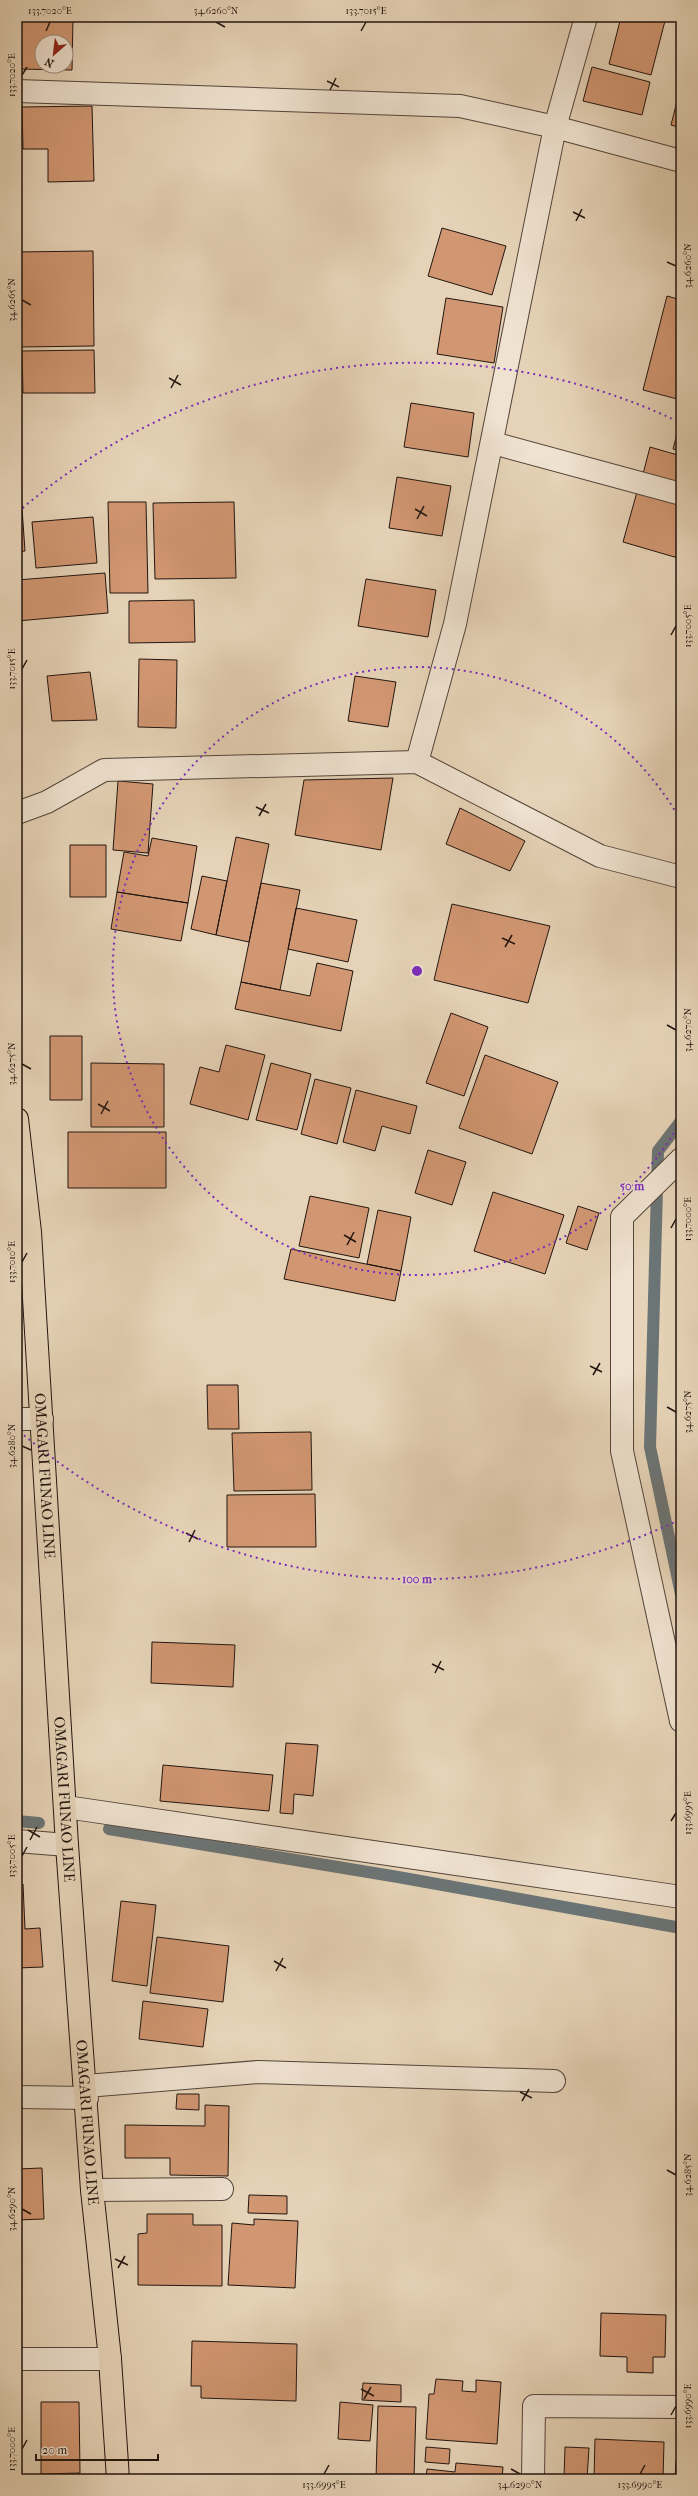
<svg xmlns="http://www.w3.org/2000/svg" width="698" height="2496" font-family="'IM FELL French Canon',serif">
<rect width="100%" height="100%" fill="#e6d3b7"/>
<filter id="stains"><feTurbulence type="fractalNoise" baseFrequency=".005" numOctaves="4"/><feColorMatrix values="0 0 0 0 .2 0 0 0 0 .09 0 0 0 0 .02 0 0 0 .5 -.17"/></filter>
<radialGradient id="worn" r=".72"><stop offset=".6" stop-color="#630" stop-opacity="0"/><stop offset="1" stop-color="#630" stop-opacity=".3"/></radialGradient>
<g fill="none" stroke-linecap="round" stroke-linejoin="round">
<path stroke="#6b7576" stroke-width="12" d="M681 1121 658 1151 650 1447 681 1594
M17 1821 39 1823
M109 1829 398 1877 681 1928"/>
</g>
<path fill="#d19772" stroke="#221510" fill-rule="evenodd" d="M17 17H73L72 70 17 69ZM42 42H66V66H42Z
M621 17H666L651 75 609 64Z
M674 17H681V22L673 20Z
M592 67 650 82 642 115 583 101Z
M680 89H681V128L671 125Z
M92 106 94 181 48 182V149H23L22 107Z
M17 108H19V145H17Z
M442 228 506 246 492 295 428 276Z
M93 251 94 346 17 347V252Z
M667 296 681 300V400L643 390Z
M446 298 503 307 494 363 437 354Z
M94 350 95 393H23L22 351Z
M411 403 474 413 468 457 404 447Z
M681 418V451L673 449Z
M650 447 681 456V485L643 474Z
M397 477 451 486 442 536 389 528Z
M637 492 681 504V547L678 558 623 542Z
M17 494H21L25 551 17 552Z
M108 502H146L148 593H110Z
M234 502 236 578 155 579 153 503Z
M93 517 97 563 36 568 32 522Z
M105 573 108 613 17 621V580Z
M366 579 436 590 428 637 358 626Z
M194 600 195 642 129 643V601Z
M139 659 177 660 176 728 138 727Z
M90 672 97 720 52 721 47 676Z
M355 676 396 682 388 727 348 721Z
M393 778 381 850 295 835 304 780Z
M118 781 153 784 148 853 113 850Z
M460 808 525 841 510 871 446 844Z
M236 837 269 844 249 942 216 935Z
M152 838 197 846 188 903 117 892 124 852 148 856Z
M70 845H106V897H70Z
M202 876 227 881 216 935 191 929Z
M261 883 300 890 280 990 241 982Z
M117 892 188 903 181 941 111 929Z
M452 904 550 926 528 1003 434 980Z
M296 908 357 920 348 962 288 949Z
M317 963 353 971 341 1031 235 1009 241 982 310 996Z
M451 1013 488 1027 464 1096 426 1083Z
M50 1036H82V1100H50Z
M226 1045 265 1055 248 1120 190 1104 200 1067 219 1072Z
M485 1055 558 1082 532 1154 459 1128Z
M91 1063 164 1064V1127H91Z
M271 1063 311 1074 297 1130 256 1120Z
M315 1079 351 1088 337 1144 301 1134Z
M356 1090 417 1106 410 1134 382 1126 375 1151 343 1142Z
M68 1132H166V1188H68Z
M428 1150 466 1162 452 1205 415 1193Z
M493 1192 564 1215 545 1274 474 1251Z
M310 1196 369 1208 359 1258 299 1246Z
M578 1206 599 1213 587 1250 566 1243Z
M378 1210 411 1217 401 1271 367 1264Z
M291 1249 401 1271 395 1301 284 1279Z
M207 1385H238L239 1429H208Z
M311 1432 312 1490 234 1491 232 1433Z
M315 1494 316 1547H227V1495Z
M152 1642 235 1645 233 1687 151 1683Z
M286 1743 318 1745 313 1796 294 1794 293 1814 280 1813Z
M163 1765 273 1775 269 1811 160 1801Z
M23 1884 25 1929 40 1928 43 1967 17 1968V1885Z
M121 1901 156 1905 147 1986 112 1981Z
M157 1937 229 1946 223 2002 150 1993Z
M143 2001 208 2009 203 2047 139 2039Z
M177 2094H199V2110L176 2109Z
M205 2105 229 2106 228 2176 170 2175V2158H125V2125L205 2126Z
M42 2168 44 2219 17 2220V2169Z
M249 2195 287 2196V2214L248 2213Z
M147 2214H193V2225H222V2286L138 2285V2234L147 2233Z
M254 2219 298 2221 295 2288 228 2285 232 2223 254 2225Z
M601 2313 666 2315 665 2357H653V2373L627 2372V2357L600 2356Z
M192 2341 297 2344 296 2401 201 2398V2386H191Z
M436 2379 463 2381 462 2391 476 2392V2380L501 2382 497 2444 426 2439 429 2394H434Z
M363 2383 401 2385V2402L362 2400Z
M41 2402H79L80 2473 41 2474Z
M340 2402 373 2405 370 2441 338 2439Z
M378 2406 416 2407 414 2479H376Z
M595 2439 664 2442 663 2479H594Z
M426 2447 450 2449 449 2464 425 2462Z
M565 2447 589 2448 587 2478 564 2477Z
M676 2460 681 2461V2479H675Z
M456 2463 503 2467 502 2479H426L427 2469 455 2472Z"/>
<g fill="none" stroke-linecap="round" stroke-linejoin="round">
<g stroke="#53443a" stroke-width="24">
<path id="minor" d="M17 91 460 106 555 127 681 161
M493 443 681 494
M417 762 600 856 681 877
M17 813 47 802 104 770 417 762 455 624 555 127 586 17
M681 1159 622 1217V1451L681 1721
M17 1419H42
M66 1807 681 1897
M17 1841 67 1845
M86 2086 258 2072 554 2081
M17 2097 87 2098
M92 2190 222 2189
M17 2359H110
M533 2479 534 2406 681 2407"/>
</g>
<g stroke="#221510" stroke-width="24">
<g id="major">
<path id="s1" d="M17 1119 30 1232 67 1845 92 2190 110 2359 118 2479"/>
</g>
</g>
<use href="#minor" stroke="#efe2d0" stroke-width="22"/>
<use href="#major" stroke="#e6d3b7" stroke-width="22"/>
</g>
<path fill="none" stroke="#221510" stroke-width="1.5" d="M216 22 225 27M46 31 50 22M361 31 366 22M22 75 27 67M327 81 339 87M330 90 336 78M573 212 585 218M576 221 582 209M667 262 676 266M22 300 31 305M169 378 181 385M171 388 178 375M415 509 427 516M417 519 424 506M671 635 676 626M22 669 27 660M256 807 269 813M259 816 266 804M502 938 515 944M505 947 512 935M667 1025 676 1030M22 1064 31 1069M98 1104 110 1111M101 1114 108 1101M671 1228 676 1219M344 1235 356 1242M347 1245 354 1232M22 1262 27 1253M590 1366 602 1372M593 1375 600 1363M667 1407 676 1412M22 1446 31 1450M186 1533 198 1539M189 1542 195 1530M432 1664 444 1670M435 1673 441 1661M671 1821 676 1813M28 1830 40 1837M30 1840 37 1827M22 1856 27 1847M274 1961 286 1968M276 1971 283 1958M520 2092 532 2098M522 2101 529 2089M667 2170 676 2175M22 2209 31 2214M115 2259 128 2265M118 2268 125 2256M361 2389 374 2396M364 2399 371 2387M671 2415 676 2406M22 2449 27 2440M511 2469 520 2474M324 2474 329 2465M640 2474 645 2465"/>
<g fill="none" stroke="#7b2cbf" stroke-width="2" stroke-dasharray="2 4">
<path d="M680 1123A304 304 0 1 1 680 819"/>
<path d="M679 1520A608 608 0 0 1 18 1430M18 512A608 608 0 0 1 679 422"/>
</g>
<g text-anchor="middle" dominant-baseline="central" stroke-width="3" stroke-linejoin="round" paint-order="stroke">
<g font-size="15" fill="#221510" stroke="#efe2d0">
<text stroke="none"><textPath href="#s1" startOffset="358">OMAGARI FUNAO LINE</textPath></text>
<text stroke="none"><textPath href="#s1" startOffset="682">OMAGARI FUNAO LINE</textPath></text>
<text stroke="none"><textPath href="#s1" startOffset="1006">OMAGARI FUNAO LINE</textPath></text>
</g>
</g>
<circle cx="417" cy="971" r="6" fill="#7b2cbf" stroke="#efe2d0" stroke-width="2"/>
<g font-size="12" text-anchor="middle" font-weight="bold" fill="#7b2cbf" stroke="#efe2d0" stroke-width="3" stroke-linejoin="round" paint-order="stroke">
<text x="632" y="1190">50 m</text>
<text x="417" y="1583">100 m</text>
</g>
<rect width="698" height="2496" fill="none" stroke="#e6d3b7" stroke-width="44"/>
<g transform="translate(54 54) rotate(208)"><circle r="19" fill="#efe2d0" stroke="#9d9083"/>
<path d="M0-3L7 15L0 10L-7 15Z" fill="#8f2418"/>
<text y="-6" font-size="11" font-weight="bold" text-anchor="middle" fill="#221510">N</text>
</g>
<path d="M36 2454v6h122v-6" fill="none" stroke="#221510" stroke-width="2"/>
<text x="42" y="2454" font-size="12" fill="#221510" stroke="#efe2d0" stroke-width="3" paint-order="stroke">20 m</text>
<rect x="22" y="22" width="654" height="2452" fill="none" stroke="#221510" stroke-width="1.5"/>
<g font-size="10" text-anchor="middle" fill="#221510">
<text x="50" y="14">133.7020°E</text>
<text x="216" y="14">34.6260°N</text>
<text x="366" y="14">133.7015°E</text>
<text transform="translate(11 75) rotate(-90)" y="4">133.7020°E</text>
<text transform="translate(687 266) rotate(-90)" y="4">34.6260°N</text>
<text transform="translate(11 300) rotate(-90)" y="4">34.6265°N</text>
<text transform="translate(687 626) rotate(-90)" y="4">133.7005°E</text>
<text transform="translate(11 669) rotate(-90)" y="4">133.7015°E</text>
<text transform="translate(687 1030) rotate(-90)" y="4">34.6270°N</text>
<text transform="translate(11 1064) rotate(-90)" y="4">34.6275°N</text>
<text transform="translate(687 1219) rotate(-90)" y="4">133.7000°E</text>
<text transform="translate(11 1262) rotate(-90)" y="4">133.7010°E</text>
<text transform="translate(687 1412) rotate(-90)" y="4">34.6275°N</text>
<text transform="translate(11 1446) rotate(-90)" y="4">34.6280°N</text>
<text transform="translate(687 1813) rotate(-90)" y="4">133.6995°E</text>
<text transform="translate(11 1856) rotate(-90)" y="4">133.7005°E</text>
<text transform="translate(687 2175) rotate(-90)" y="4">34.6285°N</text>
<text transform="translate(11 2209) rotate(-90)" y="4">34.6290°N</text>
<text transform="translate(687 2406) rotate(-90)" y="4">133.6990°E</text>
<text transform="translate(11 2449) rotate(-90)" y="4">133.7000°E</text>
<text x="324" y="2488">133.6995°E</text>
<text x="520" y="2488">34.6290°N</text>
<text x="640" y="2488">133.6990°E</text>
</g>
<rect width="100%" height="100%" filter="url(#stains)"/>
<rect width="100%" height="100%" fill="url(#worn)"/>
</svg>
